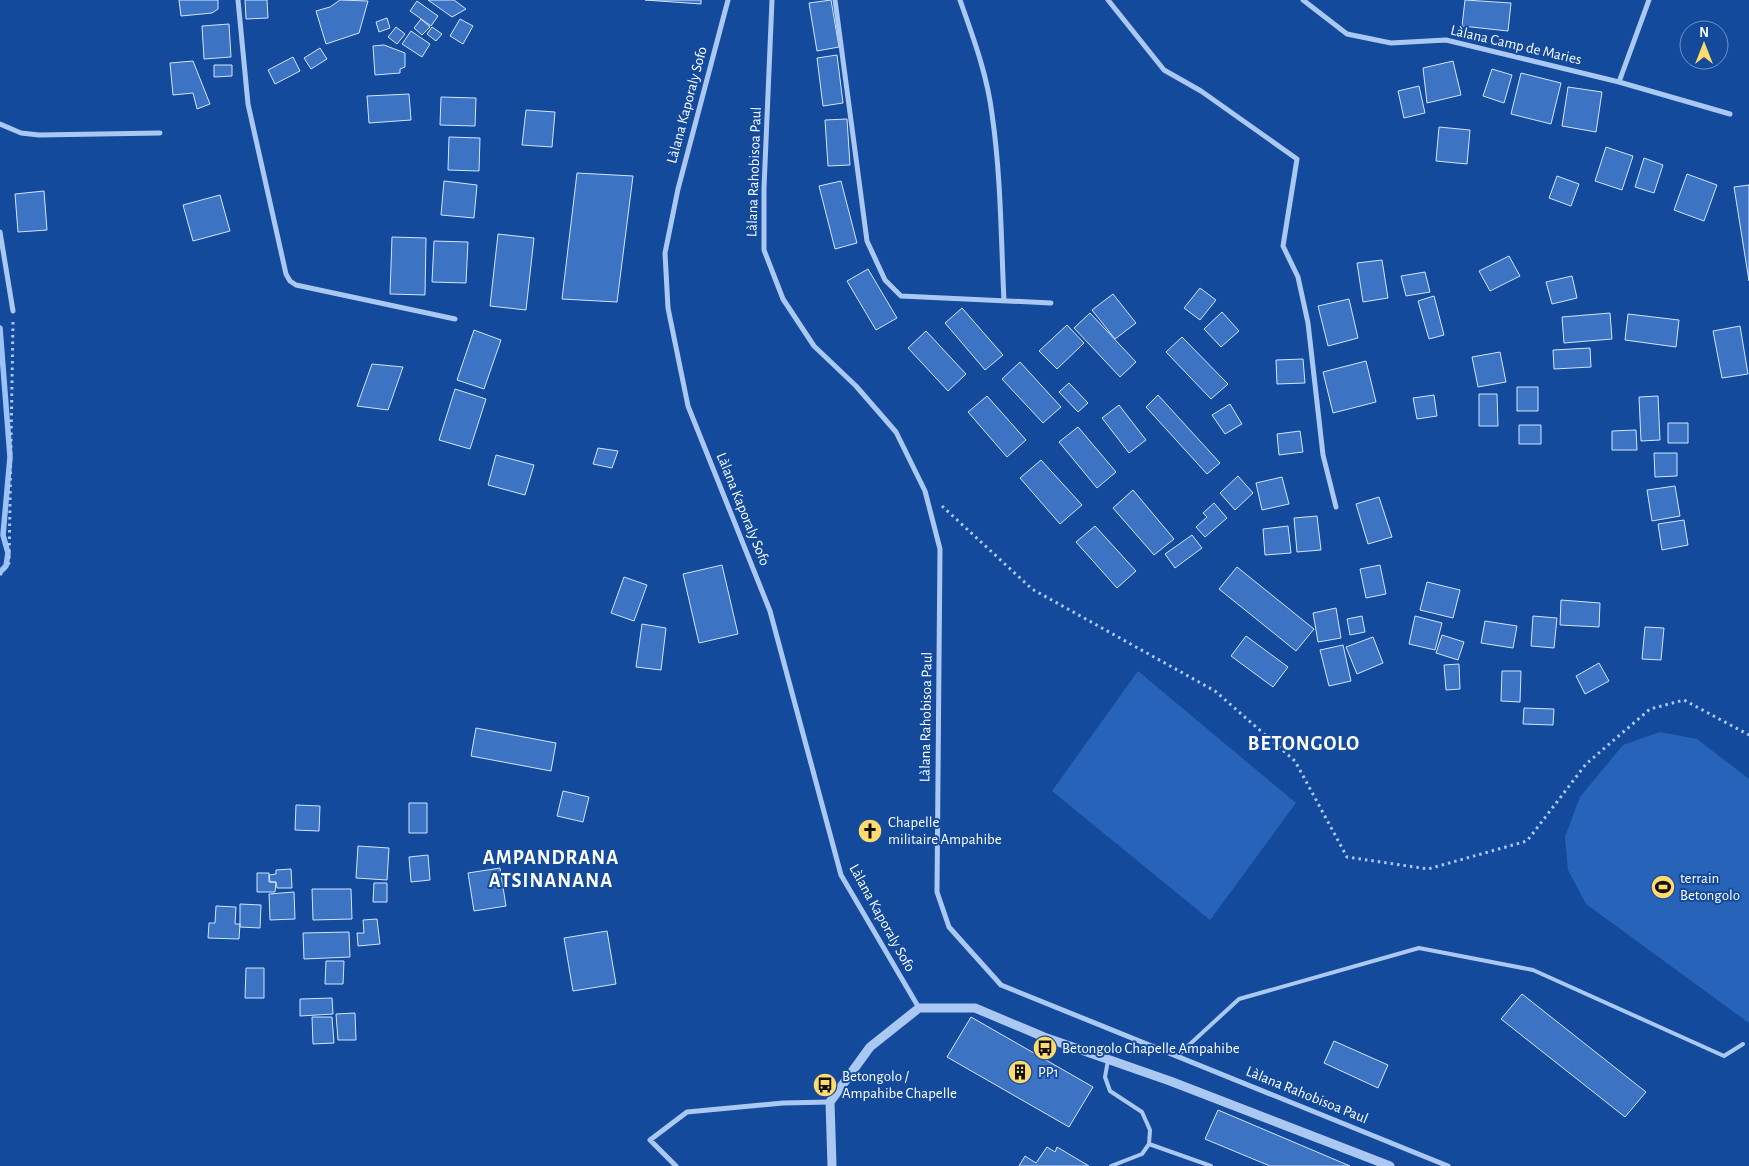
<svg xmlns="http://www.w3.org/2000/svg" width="1749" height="1166" font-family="'Alegreya Sans',sans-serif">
<rect width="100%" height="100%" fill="#144a9c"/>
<path fill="#2863ba" d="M1138 671 1296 803 1210 920 1052 791Z
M1660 732 1697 739 1749 779V1023L1586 904 1568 870 1565 837 1580 797 1623 745Z"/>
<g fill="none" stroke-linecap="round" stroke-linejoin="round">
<path stroke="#9dc3f6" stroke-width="5.5" d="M0 328 10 457 3 535 8 553 6 566 0 572"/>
</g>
<path fill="#3d73c3" stroke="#d3e4fd" d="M179 0H218V9L212 13 181 16Z
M245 0H267L268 18 246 19Z
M340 0 368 1 359 33 326 44 316 11 330 7Z
M428 0H454L466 9 452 17Z
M645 0H701V4Z
M831 0 839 47 817 51 809 3Z
M1465 0 1511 3 1508 31 1462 26Z
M417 1 438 16 431 26 410 11Z
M387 18 390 28 379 32 376 22Z
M421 19 430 27 422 35 414 28Z
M460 19 473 26 463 44 450 36Z
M229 24 231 57 204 59 202 26Z
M396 27 405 34 397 44 388 37Z
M432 27 442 34 436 41 427 34Z
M411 31 430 44 422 57 402 44Z
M384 45 405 53V67L400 69V73L375 75 373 46Z
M320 48 327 59 311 69 304 58Z
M837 55 843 103 823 106 817 58Z
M293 57 300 71 275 84 268 70Z
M193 61 210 104 197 109 193 93 173 95 170 63Z
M1453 61 1461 95 1427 103 1423 68Z
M214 65H232V76L214 77Z
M1492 69 1512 75 1504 103 1483 96Z
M1521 73 1561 83 1551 124 1511 114Z
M1419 86 1425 113 1404 118 1398 91Z
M1568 87 1602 92 1596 132 1562 126Z
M409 94 411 120 369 123 367 96Z
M441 97 476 98 475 126 440 125Z
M526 110 555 112 552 147 522 145Z
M847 119 850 165 828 166 825 120Z
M1439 127 1470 130 1467 164 1436 161Z
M449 137 480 138 479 171 448 170Z
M1606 147 1633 156 1622 190 1595 181Z
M1644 158 1663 165 1654 193 1635 187Z
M577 173 633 176 617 302 562 299Z
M1687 174 1717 185 1704 221 1674 210Z
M1557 176 1579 184 1571 206 1549 198Z
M444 181 477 185 474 218 441 215Z
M841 181 857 243 835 249 819 186Z
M1749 185V281L1734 187Z
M44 191 47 230 18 232 15 194Z
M220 195 230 231 193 241 183 205Z
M498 234 534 238 526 310 490 306Z
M392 237 426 238 425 295 390 294Z
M434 241 468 242 466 283 432 282Z
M1509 256 1520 276 1490 291 1479 271Z
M1382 260 1388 298 1363 302 1357 263Z
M868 269 897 318 876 330 847 281Z
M1425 272 1430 292 1406 296 1401 276Z
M1572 276 1577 298 1552 304 1546 282Z
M1200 288 1216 300 1200 320 1184 308Z
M1113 294 1136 323 1115 339 1092 310Z
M1434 296 1444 335 1429 339 1418 301Z
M1349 299 1358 338 1328 346 1318 306Z
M962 308 1003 355 985 370 945 323Z
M1222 312 1239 331 1221 347 1204 329Z
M1090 313 1136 362 1120 377 1074 328Z
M1610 313 1612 339 1564 343 1562 317Z
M1628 314 1679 320 1676 347 1625 340Z
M1067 325 1084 343 1057 369 1039 351Z
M1740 326 1748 374 1722 378 1713 331Z
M474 330 501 340 484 389 457 380Z
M926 331 966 374 948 391 908 348Z
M1182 337 1228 384 1211 399 1166 352Z
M1590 348 1591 367 1554 369 1553 350Z
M1500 352 1506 382 1478 387 1472 357Z
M1303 359 1305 383 1277 384 1276 360Z
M1366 361 1376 402 1333 413 1323 372Z
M1020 362 1061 407 1043 423 1002 379Z
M372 364 403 367 388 410 357 406Z
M1069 383 1088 403 1078 412 1059 392Z
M1517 387H1538V411H1517Z
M455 389 486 399 470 449 439 440Z
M1479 394H1497L1498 426H1479Z
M1158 395 1220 463 1207 474 1146 407Z
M1434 395 1437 416 1417 419 1413 398Z
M987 396 1026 440 1007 457 968 412Z
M1658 396 1660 440 1641 441 1639 397Z
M1230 404 1242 424 1225 434 1212 415Z
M1119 405 1146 440 1129 453 1102 418Z
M1668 423H1688V443H1668Z
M1519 425H1541V444H1519Z
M1078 427 1116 472 1097 488 1059 442Z
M1636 430 1637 450H1612V431Z
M1300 431 1303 452 1279 455 1277 434Z
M598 448 618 451 612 468 593 464Z
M1654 453H1677V476L1655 477Z
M496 455 534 465 525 495 488 485Z
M1041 460 1082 505 1060 524 1020 478Z
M1238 476 1253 493 1235 510 1220 493Z
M1282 477 1289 504 1262 510 1256 483Z
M1675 486 1680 516 1652 521 1647 490Z
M1133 490 1174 539 1154 555 1113 508Z
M1379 497 1392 537 1368 544 1356 504Z
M1214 503 1227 518 1205 537 1196 527 1207 517 1203 513Z
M1317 516 1321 550 1297 552 1294 518Z
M1684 520 1688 545 1662 550 1658 524Z
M1095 526 1136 571 1117 588 1076 542Z
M1288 526 1291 553 1265 555 1263 529Z
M1192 535 1202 548 1175 568 1165 554Z
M722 565 738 634 699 643 683 574Z
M1380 565 1386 594 1366 598 1360 569Z
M1237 567 1314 629 1296 651 1219 589Z
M624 577 647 585 634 621 611 613Z
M1427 582 1460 590 1453 618 1420 610Z
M1561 600 1600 603 1599 627 1560 625Z
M1336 608 1341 638 1318 642 1313 613Z
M1362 616 1365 632 1350 635 1347 619Z
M1415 616 1442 623 1435 650 1409 644Z
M1533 616 1557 618 1554 648 1531 646Z
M1485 621 1517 626 1513 648 1481 643Z
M642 624 666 628 661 670 636 667Z
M1645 627 1664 628 1661 660 1642 659Z
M1442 635 1464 642 1458 660 1436 653Z
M1246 636 1288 667 1273 687 1231 656Z
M1373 637 1383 663 1357 674 1346 647Z
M1343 645 1351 681 1329 686 1320 650Z
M1599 663 1609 681 1585 694 1576 676Z
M1459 664 1460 689 1446 690 1444 665Z
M1502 671H1521L1520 702 1501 701Z
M1524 708 1554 709 1553 725 1523 724Z
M476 728 556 743 551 771 471 756Z
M563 791 589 797 583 822 557 816Z
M409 803H427V833H409Z
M296 805 320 806 319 831 295 830Z
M358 846 389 848 387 880 356 878Z
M428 855 430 880 411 882 409 857Z
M500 868 506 906 474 911 468 873Z
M291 869 292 888H277L276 882H270L269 875 276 874V870Z
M257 873H269V882H276L275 892H257Z
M374 883H387V902H373Z
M312 889H351L352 919 313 920Z
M294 892 295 919 270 920 269 894Z
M240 904 261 905 260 928 240 927Z
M216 906 236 907 235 924H240L239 939 208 938 209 923H215Z
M377 919 380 944 358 946 357 933H364L363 920Z
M607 931 616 984 573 991 564 938Z
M349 932 350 957 304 959 303 933Z
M326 961H344L343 984H325Z
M246 968H264V998H245Z
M1522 994 1646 1092 1625 1117 1501 1019Z
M332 998 333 1014 300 1016V999Z
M355 1013 356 1040H338L336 1014Z
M312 1017H332L334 1043 313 1044Z
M971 1017 1093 1087 1069 1127 947 1057Z
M1334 1041 1388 1065 1378 1088 1324 1063Z
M1218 1110 1350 1166H1270L1205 1139Z
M1047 1147 1055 1152 1057 1147 1089 1166H1019L1025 1156 1036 1163Z"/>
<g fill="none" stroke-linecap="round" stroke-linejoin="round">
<path stroke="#abc8f3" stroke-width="3" stroke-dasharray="2.5 4" stroke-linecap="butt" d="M942 506 1032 589 1215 691 1295 761 1347 857 1428 869 1527 841 1586 764 1650 709 1684 700 1749 735
M0 575 9 563 13 322"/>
<path stroke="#abc8f3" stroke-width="4" d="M1177 1056 1239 999 1419 948 1533 970 1724 1056 1743 1044
M1108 1060 1105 1077 1110 1091 1142 1112 1150 1130 1149 1144 1142 1154 1111 1166
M1149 1144 1211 1166"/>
<path stroke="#abc8f3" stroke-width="5" d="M238 0 248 104 286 274 290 281 296 285 455 319
M728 0 678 189 665 253 668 308 688 406 770 611 841 875 919 1008
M772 0 764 188V250L783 299 814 346 856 386 896 432 925 491 940 549 937 892 949 927 1001 985 1448 1166
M835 0 867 241 885 280 901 296 1051 303
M960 0C973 37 987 74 992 114 1001 176 1001 239 1004 301
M1108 0 1164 70 1201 91 1297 159 1283 246 1298 277 1308 323 1323 455 1336 507
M1303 0 1347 34 1391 43 1446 40 1619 82 1730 114
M1619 82 1649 0
M0 124 21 133 39 135 160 133
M0 232 13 311
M676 1166 650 1140 687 1112 783 1103 830 1102"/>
<path stroke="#abc8f3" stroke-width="9" d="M832 1166 830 1102 870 1047 919 1008H975L1044 1037 1170 1081 1390 1166"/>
</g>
<defs>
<g id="church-disc" transform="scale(1.25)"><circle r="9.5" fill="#ffdb6d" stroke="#144a9c"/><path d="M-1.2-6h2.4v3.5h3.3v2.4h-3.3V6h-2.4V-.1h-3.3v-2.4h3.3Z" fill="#111"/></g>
<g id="stadium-disc" transform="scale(1.25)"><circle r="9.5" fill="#ffdb6d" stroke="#144a9c"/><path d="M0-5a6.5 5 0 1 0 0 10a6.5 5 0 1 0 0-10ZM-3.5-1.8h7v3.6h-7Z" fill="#111"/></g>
<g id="bus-disc" transform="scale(1.25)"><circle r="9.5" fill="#ffdb6d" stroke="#144a9c"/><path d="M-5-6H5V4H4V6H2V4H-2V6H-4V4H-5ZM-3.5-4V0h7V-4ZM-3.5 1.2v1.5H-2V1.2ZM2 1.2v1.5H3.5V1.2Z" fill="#111"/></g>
<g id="building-disc" transform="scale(1.25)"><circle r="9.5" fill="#ffdb6d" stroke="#144a9c"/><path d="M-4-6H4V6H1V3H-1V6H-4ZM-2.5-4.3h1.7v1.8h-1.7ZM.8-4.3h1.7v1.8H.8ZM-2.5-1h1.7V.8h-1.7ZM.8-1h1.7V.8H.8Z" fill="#111"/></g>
</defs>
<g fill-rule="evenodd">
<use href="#church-disc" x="870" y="831"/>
<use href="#stadium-disc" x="1663" y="887"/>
<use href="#bus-disc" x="1045" y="1048"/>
<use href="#building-disc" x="1020" y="1072"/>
<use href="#bus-disc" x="825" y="1085"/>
</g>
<g text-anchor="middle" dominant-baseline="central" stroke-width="4" stroke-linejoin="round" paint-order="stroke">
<g font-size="15" fill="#fff" stroke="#144a9c">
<text transform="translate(1516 45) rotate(13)">Làlana Camp de Maries</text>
<text transform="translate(687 105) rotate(-75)">Làlana Kaporaly Sofo</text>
<text transform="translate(754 172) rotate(-88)">Làlana Rahobisoa Paul</text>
<text transform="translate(743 509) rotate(68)">Làlana Kaporaly Sofo</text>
<text transform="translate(926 717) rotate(-89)">Làlana Rahobisoa Paul</text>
<text transform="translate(882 918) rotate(61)">Làlana Kaporaly Sofo</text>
<text transform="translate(1307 1095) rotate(22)">Làlana Rahobisoa Paul</text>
</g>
<g font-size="15" fill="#fff" stroke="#144a9c" text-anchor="start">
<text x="888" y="822">Chapelle<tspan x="888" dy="17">militaire Ampahibe</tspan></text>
<text x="1680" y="878">terrain<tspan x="1680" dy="17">Betongolo</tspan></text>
<text x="1062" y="1048">Betongolo Chapelle Ampahibe</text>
<text x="1038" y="1072">PP1</text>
<text x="842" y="1076">Betongolo /<tspan x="842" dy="17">Ampahibe Chapelle</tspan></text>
</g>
<g font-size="20" font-weight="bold" letter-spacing="1" fill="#fff" stroke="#144a9c">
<text x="1304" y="744">BETONGOLO</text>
<text x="551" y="858">AMPANDRANA<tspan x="551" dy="23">ATSINANANA</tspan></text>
</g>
</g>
<g transform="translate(1704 45)"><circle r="24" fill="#144a9c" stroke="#7292c4"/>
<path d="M0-4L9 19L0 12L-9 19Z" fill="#ffdb6d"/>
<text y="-8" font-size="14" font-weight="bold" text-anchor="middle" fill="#ffffff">N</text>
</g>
</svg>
